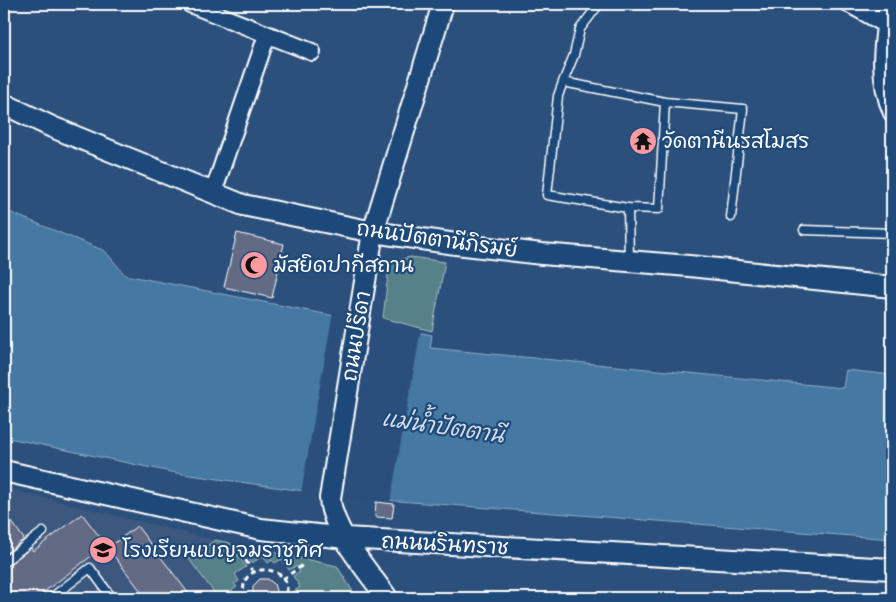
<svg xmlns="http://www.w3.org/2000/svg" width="896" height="602" font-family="Caveat,'Playpen Sans Thai',sans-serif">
<rect width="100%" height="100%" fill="#2c507c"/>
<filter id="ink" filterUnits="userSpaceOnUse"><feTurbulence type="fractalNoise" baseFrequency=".02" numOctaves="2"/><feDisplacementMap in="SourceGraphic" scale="10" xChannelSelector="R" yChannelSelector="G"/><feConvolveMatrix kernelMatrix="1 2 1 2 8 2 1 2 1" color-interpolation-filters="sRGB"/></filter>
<g filter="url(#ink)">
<path fill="#3c587e" d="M4 488 215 540 189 559 218 598H4Z"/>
<path fill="#568188" stroke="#aac0c4" d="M411 257 445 262 432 331 383 318 389 266 397 260Z
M215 540 230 543 246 567 235 574 239 581 234 584 237 587 230 592 235 598H218L189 559Z
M240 545 337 566 357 598H291L295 596 293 592 300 587 293 576 300 572 296 566 289 570 282 559 275 563 272 560 268 563 263 556 252 563Z"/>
<path fill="#4578a2" stroke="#8faec7" d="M4 210 105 251 125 275 432 335 430 348 843 388 846 370 892 375V539L346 497 176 473 4 437Z"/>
<path fill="#2c507c" d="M333 312 421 330 390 503 301 493Z"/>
<path fill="#626a84" stroke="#fff" d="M237 233 284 244 272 298 224 287Z
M376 502 394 504 392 518 375 517Z
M4 511 24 539 4 555Z
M82 514 106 545 36 598H4V568L31 548 33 551Z
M137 526 192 598H146L108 548Z
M260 579H268L274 584 276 591 274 598H253V586Z"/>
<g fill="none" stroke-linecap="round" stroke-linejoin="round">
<g stroke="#fff" stroke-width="11">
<path id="service" d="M563 82 574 55 580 29 599 4
M628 208 547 195 558 96 563 82 665 102 743 109 731 217
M804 230 892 233
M629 261 628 208 659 209 665 102
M4 562 43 532
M51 598 90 568 112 598"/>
</g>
<g stroke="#fff" stroke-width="20">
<path id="minor" d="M190 4 312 52
M849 4 885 24
M888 4C883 42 876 76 892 113
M213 193 267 35"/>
</g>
<g stroke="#fff" stroke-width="24">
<path id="tertiary" d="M4 104 52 127 243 205 373 232 456 244 542 254 689 266 892 287
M4 471 261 529 346 538 892 569
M387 598C369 572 331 530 330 498L373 232 443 4"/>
</g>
<path stroke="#fff" stroke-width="3" stroke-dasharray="5 4" stroke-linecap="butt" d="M236 545 253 572
M283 579 303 565
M245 598C233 558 299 563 285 598"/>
<use href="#service" stroke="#1f4a7a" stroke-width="8"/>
<use href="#minor" stroke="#1f4a7a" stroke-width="16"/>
<use href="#tertiary" stroke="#1f4a7a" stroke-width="20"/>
</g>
</g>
<defs>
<g id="temple-disc" transform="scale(1.4375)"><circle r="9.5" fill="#ff9aa2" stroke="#1f4a7a"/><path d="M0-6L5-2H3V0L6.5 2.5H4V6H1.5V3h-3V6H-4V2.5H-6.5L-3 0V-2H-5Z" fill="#111"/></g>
<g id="mosque-disc" transform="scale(1.4375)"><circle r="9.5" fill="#ff9aa2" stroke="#1f4a7a"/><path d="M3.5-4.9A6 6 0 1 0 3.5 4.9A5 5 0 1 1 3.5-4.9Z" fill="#111"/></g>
<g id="school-disc" transform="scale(1.4375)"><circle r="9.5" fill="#ff9aa2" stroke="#1f4a7a"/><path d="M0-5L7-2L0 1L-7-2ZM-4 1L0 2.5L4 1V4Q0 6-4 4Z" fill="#111"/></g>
</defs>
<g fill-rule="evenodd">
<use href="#temple-disc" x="643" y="141"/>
<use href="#mosque-disc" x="254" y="265"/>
<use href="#school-disc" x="103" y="550"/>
</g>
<g text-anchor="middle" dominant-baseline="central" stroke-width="4.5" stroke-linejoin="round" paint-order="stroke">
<g font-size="21" fill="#fff" stroke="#1f4a7a" text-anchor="start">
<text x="662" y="141">วัดตานีนรสโมสร</text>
<text x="273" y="265">มัสยิดปากีสถาน</text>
<text x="122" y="550">โรงเรียนเบญจมราชูทิศ</text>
</g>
<g font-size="21" fill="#fff" stroke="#1f4a7a">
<text transform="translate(437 239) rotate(8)">ถนนปัตตานีภิรมย์</text>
<text transform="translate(356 336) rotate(-81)">ถนนปรีดา</text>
<text transform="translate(445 544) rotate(3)">ถนนนรินทราช</text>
</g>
<g font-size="22" font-style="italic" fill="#d0dde8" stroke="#1f4a7a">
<text transform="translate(443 427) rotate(8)">แม่น้ำปัตตานี</text>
</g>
</g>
<rect width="896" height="602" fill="none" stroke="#1f4a7a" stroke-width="20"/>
<rect x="10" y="10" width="876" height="582" fill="none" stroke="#fff" stroke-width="2" filter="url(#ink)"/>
</svg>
